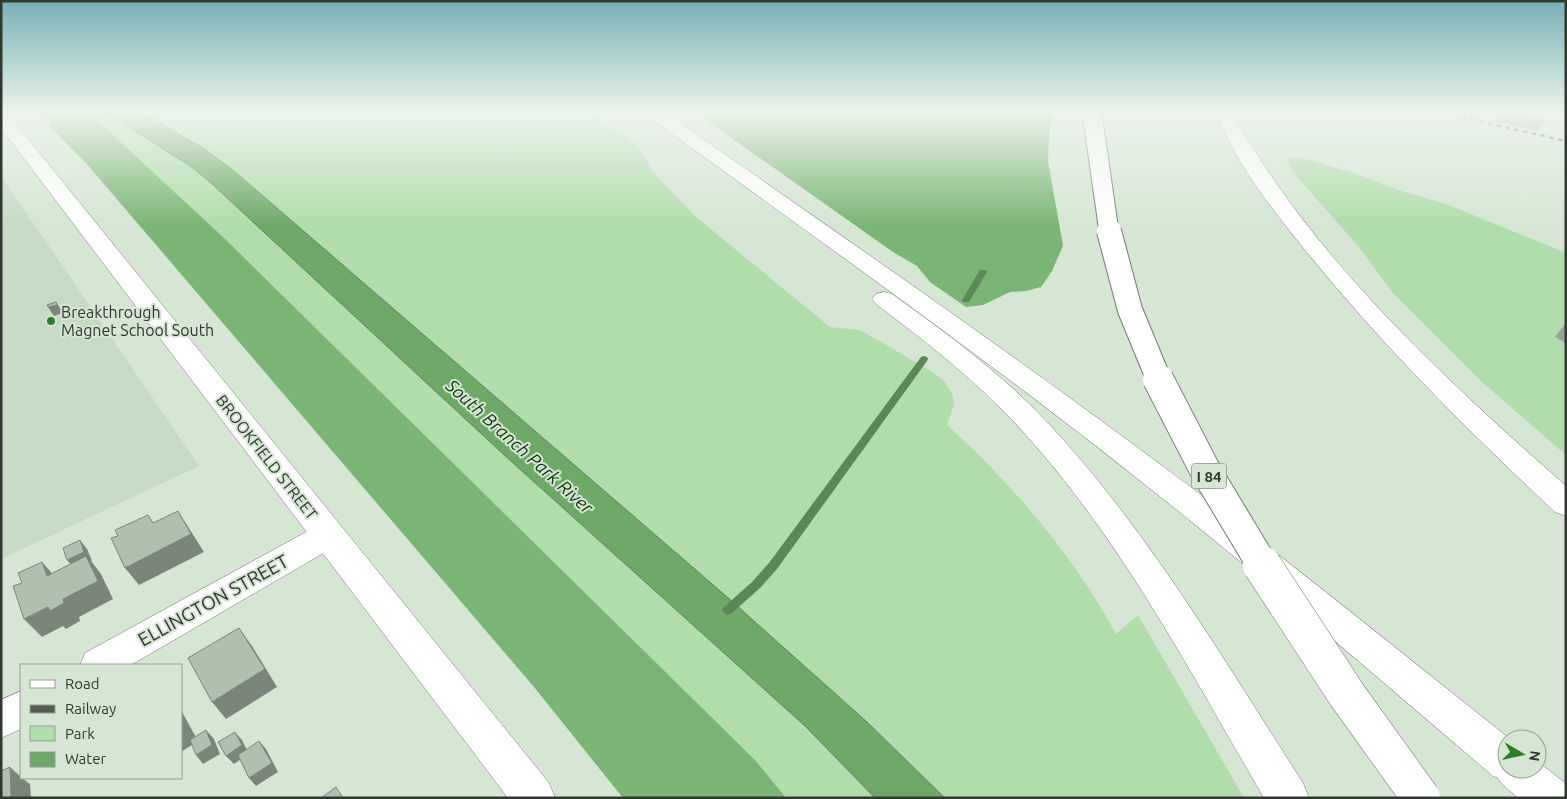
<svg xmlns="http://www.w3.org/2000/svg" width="1567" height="799" font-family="Ubuntu,sans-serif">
<rect width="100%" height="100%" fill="#d5e6d3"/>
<path fill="#c5dbc3" d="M1 176 199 466 1 559Z"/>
<path fill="#b1dcac" d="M54 113H596L606 125 628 138 639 147 652 171 696 217 830 327 860 330 931 371 944 381 952 393 954 405 947 425C1014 486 1073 555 1116 634L1138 615 1244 798H655Z
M1297 156 1354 173 1398 190 1446 204 1566 253V455L1481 381 1393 293 1359 247 1292 171 1287 159Z"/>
<path fill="#7bb575" d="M37 113H107L110 115 97 120 225 239 755 760 786 798H623L534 687 86 163 49 126V122Z
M696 113H1053L1049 137 1048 161 1063 246 1052 271 1041 287 1026 291 1010 292 983 305 966 307 930 282 917 266 893 252Z"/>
<path fill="#6fa96a" stroke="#5c8759" d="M107 113H142L203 148 234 171 726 596 867 722 945 798H875L805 726 502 453 211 183 193 168Z"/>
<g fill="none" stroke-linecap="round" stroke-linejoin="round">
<path fill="#5c8759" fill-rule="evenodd" d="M980 270H986L987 272 969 302H963L962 300Z
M924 356 927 357 928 359 927 361 777 569 760 588 732 613 728 615 724 613 722 610 724 607 752 582 769 563 921 357Z"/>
<g stroke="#6e7c6c" stroke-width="1">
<path id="minor" d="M328 522 339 526 344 535 339 544 131 665H80L85 653 317 526Z
M21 691V729L1 738V700Z"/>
</g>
<g stroke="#6e7c6c" stroke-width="1">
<path id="tertiary" d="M1 113H7L549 783 555 798H508L1 128Z"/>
</g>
<g stroke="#6e7c6c" stroke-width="1">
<path id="motorway" d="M647 113H666C830 228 996 342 1157 462 1277 551 1393 646 1510 739H1507V769H1537V761L1565 783 1566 798H1518L1501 783 1498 778 1493 776C1375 676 1259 574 1138 479 979 353 813 236 649 117Z
M1217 113H1233C1309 255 1446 380 1566 486V516L1555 512C1464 427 1375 338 1297 240 1267 202 1233 159 1217 113Z
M884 292 892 294C946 333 1001 373 1047 422 1148 530 1223 659 1303 783L1309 798H1264C1191 673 1123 543 1026 435 982 385 929 344 876 304L872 299 876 294Z"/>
</g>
<use href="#minor" fill="#fff" fill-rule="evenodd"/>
<use href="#tertiary" fill="#fff" fill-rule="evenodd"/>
<use href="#motorway" fill="#fff" fill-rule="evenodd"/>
<path stroke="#525b51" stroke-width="2.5" stroke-dasharray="4.5 4.5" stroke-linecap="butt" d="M1444 113 1566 141"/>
<g stroke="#6e7c6c" stroke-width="21" stroke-linecap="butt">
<path id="motorway-bridge-far3" d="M1092 113 1109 232"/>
</g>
<g stroke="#6e7c6c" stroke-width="26" stroke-linecap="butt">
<path id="motorway-bridge-far2" d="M1109 231 1130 310 1159 380"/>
</g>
<g stroke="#6e7c6c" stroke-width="32" stroke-linecap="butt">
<path id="motorway-bridge-far1" d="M1158 379 1204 468 1263 566"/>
</g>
<g stroke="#6e7c6c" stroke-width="39" stroke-linecap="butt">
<path id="motorway-bridge" d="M1262 565 1347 695 1421 798"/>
</g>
<use href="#motorway-bridge-far3" stroke="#fff" stroke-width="19"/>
<use href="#motorway-bridge-far2" stroke="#fff" stroke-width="24"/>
<use href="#motorway-bridge-far1" stroke="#fff" stroke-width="30"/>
<use href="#motorway-bridge" stroke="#fff" stroke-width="38"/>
</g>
<path fill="#97a596" d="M1500 113 1542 124 1538 131 1495 121Z
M1566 323V343L1555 337Z"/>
<path fill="#7b867a" d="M56 302 63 313 54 316 48 307Z
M178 511 204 552 139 585 125 568Z
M80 540 87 549 92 561H91L101 574 113 599 79 617 80 621 66 629 63 626 42 637 24 619 63 599 75 569 67 560Z
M42 562 58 580 47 576Z
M239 628 252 646 277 687 226 719 212 702Z
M181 710 198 741 181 752Z
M206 730 214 739 220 754 203 764 196 755Z
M235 732 242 740 249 754 234 764 226 756Z
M259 741 266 749 278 772 256 786 249 778Z
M10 767 21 777V778H22L30 784 31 798H11Z"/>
<path fill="#b0c0af" stroke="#7b867a" d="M1500 113H1508L1544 121 1542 124 1499 114Z
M56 302 57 305 48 307 47 305Z
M178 511 191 534 125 568 111 538 118 536 115 530 148 515 153 523Z
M80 540 84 552 67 560 63 548Z
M86 556 98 581 63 599 64 603 50 611 48 607 24 619 13 586 22 583 18 573 42 562 47 576Z
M239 628 265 669 212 702 188 658Z
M206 730 212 745 196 755 190 740Z
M235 732 242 745 226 756 218 742Z
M259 741 272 763 249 778 238 755Z
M10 767 11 798H1V771Z
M336 787 343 798H321Z"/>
<linearGradient id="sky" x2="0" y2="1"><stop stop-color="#77b0b6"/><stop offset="0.5" stop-color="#ecf4eb"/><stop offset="1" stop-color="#ecf4eb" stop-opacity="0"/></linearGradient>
<rect width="1567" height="225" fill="url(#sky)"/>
<circle fill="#2c7d28" stroke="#d5e6d3" stroke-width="2" cx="51" cy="321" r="5"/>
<g text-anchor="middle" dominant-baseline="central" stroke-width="4" stroke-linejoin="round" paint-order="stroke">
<rect fill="#d5e6d3" stroke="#626c61" stroke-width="1" x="1191.5" y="463.5" width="35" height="25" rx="4"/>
<g font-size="15" font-weight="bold" fill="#313830">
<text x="1209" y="476">I 84</text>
</g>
<g font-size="16" fill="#313830" stroke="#d5e6d3" text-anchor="start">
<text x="61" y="312">Breakthrough<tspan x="61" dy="18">Magnet School South</tspan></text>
</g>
<g font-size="16" fill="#313830" stroke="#d5e6d3">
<text transform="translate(267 457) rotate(52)">BROOKFIELD STREET</text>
</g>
<g font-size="18" font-style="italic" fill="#0e370c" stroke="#d5e6d3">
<text transform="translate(520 446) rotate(42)">South Branch Park River</text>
</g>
<g font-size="19" fill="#313830" stroke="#d5e6d3">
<text transform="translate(213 600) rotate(-29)">ELLINGTON STREET</text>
</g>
</g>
<rect width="1567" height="799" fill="none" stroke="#313830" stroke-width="5"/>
<rect x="20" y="664" width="162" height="115" fill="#d5e6d3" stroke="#93a092"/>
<rect x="30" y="680" width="25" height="8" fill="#ffffff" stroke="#93a092"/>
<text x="65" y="689" font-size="15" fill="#313830">Road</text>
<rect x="30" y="705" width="25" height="8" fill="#525b51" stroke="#93a092"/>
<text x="65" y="714" font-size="15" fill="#313830">Railway</text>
<rect x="30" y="726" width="25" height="15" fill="#b1dcac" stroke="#93a092"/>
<text x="65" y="739" font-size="15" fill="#313830">Park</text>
<rect x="30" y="752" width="25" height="15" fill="#6fa96a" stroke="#93a092"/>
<text x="65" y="764" font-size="15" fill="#313830">Water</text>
<g transform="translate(1522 754) rotate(99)"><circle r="24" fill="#d5e6d3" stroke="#93a092"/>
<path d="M0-4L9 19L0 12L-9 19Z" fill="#2c7d28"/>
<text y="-8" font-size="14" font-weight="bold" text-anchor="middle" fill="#313830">N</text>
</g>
</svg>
